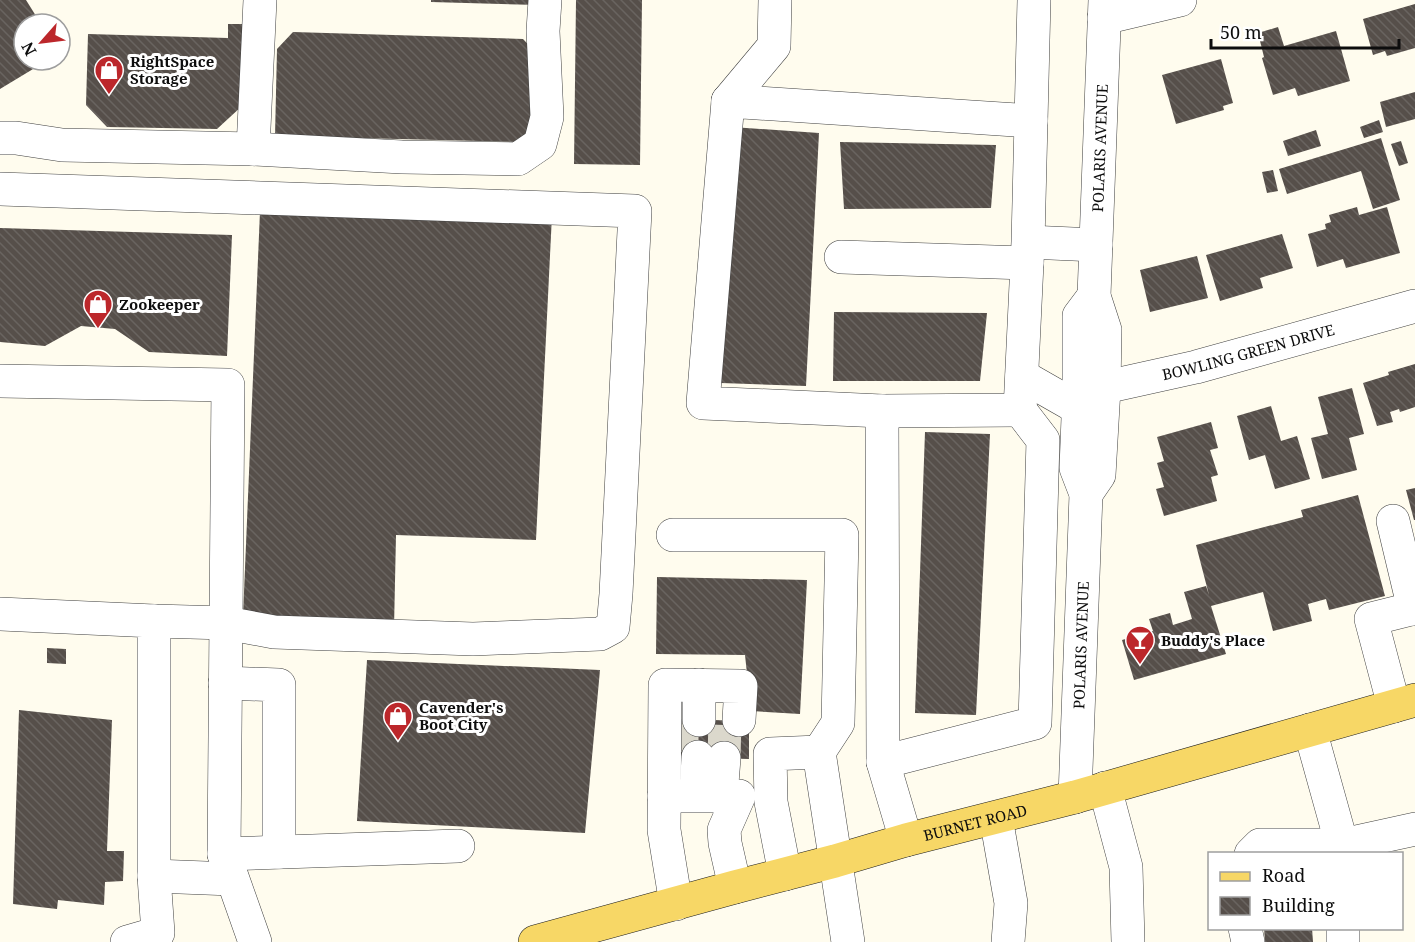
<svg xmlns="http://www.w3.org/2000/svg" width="1415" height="942" font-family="'Noto Serif',serif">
<defs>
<pattern id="building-back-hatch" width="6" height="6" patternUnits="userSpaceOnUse" patternTransform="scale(1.5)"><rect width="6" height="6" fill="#564f4a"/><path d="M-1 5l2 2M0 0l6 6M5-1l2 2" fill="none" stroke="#696460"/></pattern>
</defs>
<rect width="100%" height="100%" fill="#fffcee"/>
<path fill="url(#building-back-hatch)" d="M0 0H26L41 24H24V60H48L0 89Z
M431 0H540L539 5 431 2Z
M576 0H642L640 165 574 164Z
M1415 4V48L1387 56 1385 51 1373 55 1363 19Z
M228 24H244L242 106 217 129 107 127 86 105 88 34 228 38Z
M1278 27 1284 46 1336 31 1350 81 1298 96 1295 88 1273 95 1262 58 1264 57 1258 33Z
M293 32 523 39 539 56 537 127 521 142 275 136 277 49Z
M1221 59 1233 103 1223 106 1224 110 1176 124 1162 75Z
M1415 92V119L1386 127 1380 102Z
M1379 120 1383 132 1364 138 1360 127Z
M732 127 819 133 806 386 721 383Z
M1316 130 1321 146 1288 156 1283 141Z
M1381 138 1400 200 1373 209 1361 171 1287 194 1279 169Z
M1401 141 1408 163 1399 166 1391 144Z
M840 142 996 145 991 208 844 209Z
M1273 170 1278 191 1267 193 1262 172Z
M1357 207 1359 215 1387 207 1400 253 1346 268 1343 259 1317 267 1308 234 1326 229 1325 224 1331 222 1329 215Z
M260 211 552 215 536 540 396 535 394 628 243 616Z
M0 228 232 235 227 356 149 352 115 329 81 326 45 346 0 342Z
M1282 234 1293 268 1260 278 1263 288 1220 301 1206 255Z
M1197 256 1208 298 1150 312 1140 270Z
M834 312 987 313 980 381H833Z
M1415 364V407L1400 412 1399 409 1390 412 1393 422 1377 426 1363 383 1389 375 1388 372Z
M1352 388 1364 434 1349 438 1357 470 1322 479 1311 438 1328 434 1318 397Z
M1271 406 1281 441 1297 436 1310 479 1275 489 1265 455 1249 460 1237 416Z
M1211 422 1218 448 1210 450 1218 475 1211 477 1217 501 1164 516 1156 489 1164 487 1157 463 1164 461 1157 437Z
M925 432 990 434 976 715 915 713Z
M1415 488V520H1414L1406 490Z
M1358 495 1385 596 1329 610 1326 599 1308 604 1312 621 1273 631 1263 592 1211 606 1226 654 1134 680 1122 640 1153 631 1149 619 1170 613 1173 625 1192 619 1184 592 1206 586 1209 595 1196 545 1303 517 1301 510Z
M657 577 807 580 800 714 751 711 745 655 656 654Z
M47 648 66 649V664L47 663Z
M367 660 600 670 585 833 357 821Z
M19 710 112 720 107 851H124L123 881 105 882 104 905 58 900 57 909 13 904Z
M676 719 749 721V759L675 757Z
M1264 928H1312L1313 942H1265Z"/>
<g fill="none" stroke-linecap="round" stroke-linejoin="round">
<path stroke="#dbd8cc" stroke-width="33" stroke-dasharray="33 16" stroke-linecap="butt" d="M682 719V757
M724 758 725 720"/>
<g stroke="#404040" stroke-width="34">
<g id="minor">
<path d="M1104 18 1180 0"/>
<path d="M728 101 774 46 775 0"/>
<path d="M1031 121 1034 0"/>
<path d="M0 138H16L62 145 253 149 402 157 518 159 540 144 547 117 543 31 545 0"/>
<path d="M253 149 260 0"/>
<path d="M0 189 635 211 616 594 613 627 600 634 473 639 274 632 226 623 154 621"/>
<path d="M1028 242 1031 121 728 101 703 403 882 411 1020 410 1028 242 1096 245"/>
<path d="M841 257 1027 263"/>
<path d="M1022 376 1078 408"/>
<path d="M0 381 228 385 224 854 255 942"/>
<path id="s1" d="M1083 392 1196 367 1415 306"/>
<path d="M882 411 883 762 906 840"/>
<path id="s2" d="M1086 494 1099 475 1104 388 1105 330 1094 296 1105 0"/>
<path d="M1393 521 1414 609"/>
<path d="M673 535H842L838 723 819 752"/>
<path d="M0 614 154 621V876L158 933 127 942"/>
<path d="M225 683 279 685V852"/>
<path d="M1394 706 1371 619 1415 608"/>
<path d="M699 720V685"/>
<path d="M1310 730 1342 845V854"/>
<path d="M883 762 1035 723 1043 440 1020 410"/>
<path d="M1105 788 1126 867 1128 942"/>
<path d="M696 795 698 757"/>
<path d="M664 796H739L724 830 725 843 735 887"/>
<path d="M721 796 724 758"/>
<path id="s3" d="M1075 797 1086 494 1076 468 1079 393V316L1094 296"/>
<path d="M996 818 1011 903 1008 942"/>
<path d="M224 854 458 846"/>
<path d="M1251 854 1260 845H1342L1415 829"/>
<path d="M785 874 771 802 770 754 819 752 848 942"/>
<path d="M154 876 232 879"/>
<path d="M676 904 664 830 665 685 741 686 739 720"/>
<path d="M1245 928 1248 942"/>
<path d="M1343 928V942"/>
</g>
</g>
<g stroke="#1e1e1e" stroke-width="34">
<g id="major">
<path id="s4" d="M535 942 735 887 835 861 906 840 1075 797 1415 700"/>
</g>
</g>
<use href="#minor" stroke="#fff" stroke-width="33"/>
<use href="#major" stroke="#f7d766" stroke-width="33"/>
</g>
<defs>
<g id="shop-pin" transform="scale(1.5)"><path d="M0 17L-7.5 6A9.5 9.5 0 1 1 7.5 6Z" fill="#bc272b" stroke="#fff"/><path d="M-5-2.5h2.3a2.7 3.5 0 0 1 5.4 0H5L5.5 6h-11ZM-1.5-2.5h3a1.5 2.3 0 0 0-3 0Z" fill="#fff"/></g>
<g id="bar-pin" transform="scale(1.5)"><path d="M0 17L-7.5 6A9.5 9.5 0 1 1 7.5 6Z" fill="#bc272b" stroke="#fff"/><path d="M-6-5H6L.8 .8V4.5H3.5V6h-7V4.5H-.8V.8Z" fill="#fff"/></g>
</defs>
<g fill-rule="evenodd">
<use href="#shop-pin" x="109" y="70"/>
<use href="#shop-pin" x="98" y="304"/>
<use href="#bar-pin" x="1140" y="640"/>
<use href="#shop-pin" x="398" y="716"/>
</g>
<g text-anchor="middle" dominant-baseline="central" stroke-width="6" stroke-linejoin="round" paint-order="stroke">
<g font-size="15" font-weight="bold" fill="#0d0d0d" stroke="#fff" text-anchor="start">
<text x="130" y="61">RightSpace<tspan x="130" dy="17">Storage</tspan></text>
<text x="119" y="304">Zookeeper</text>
<text x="1161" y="640">Buddy's Place</text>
<text x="419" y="707">Cavender's<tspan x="419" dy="17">Boot City</tspan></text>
</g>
<g font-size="15" fill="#0d0d0d" stroke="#fff">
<text stroke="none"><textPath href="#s2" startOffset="352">POLARIS AVENUE</textPath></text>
<text stroke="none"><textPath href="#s1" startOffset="170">BOWLING GREEN DRIVE</textPath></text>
<text stroke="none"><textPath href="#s3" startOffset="152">POLARIS AVENUE</textPath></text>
<text stroke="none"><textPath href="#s4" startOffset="456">BURNET ROAD</textPath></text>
</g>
</g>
<rect x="1208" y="852" width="195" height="78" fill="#ffffff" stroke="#9e9e9e" stroke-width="1.5"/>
<rect x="1220" y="872" width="30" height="9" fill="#f7d766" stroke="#9e9e9e" stroke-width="1.5"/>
<text x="1262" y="882" font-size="18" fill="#0d0d0d">Road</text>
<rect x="1220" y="897" width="30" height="18" fill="url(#building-back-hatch)" stroke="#9e9e9e" stroke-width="1.5"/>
<text x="1262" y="912" font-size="18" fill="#0d0d0d">Building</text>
<g transform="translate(42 42) rotate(242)"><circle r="28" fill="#ffffff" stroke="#9e9e9e" stroke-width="1.5"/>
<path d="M0-4.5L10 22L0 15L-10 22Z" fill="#bc272b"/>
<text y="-9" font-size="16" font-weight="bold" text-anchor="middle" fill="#0d0d0d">N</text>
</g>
<path d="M1211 39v9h188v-9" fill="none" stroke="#0d0d0d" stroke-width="3"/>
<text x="1220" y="39" font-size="18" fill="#0d0d0d" stroke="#ffffff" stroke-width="4.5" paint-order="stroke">50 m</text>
</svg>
